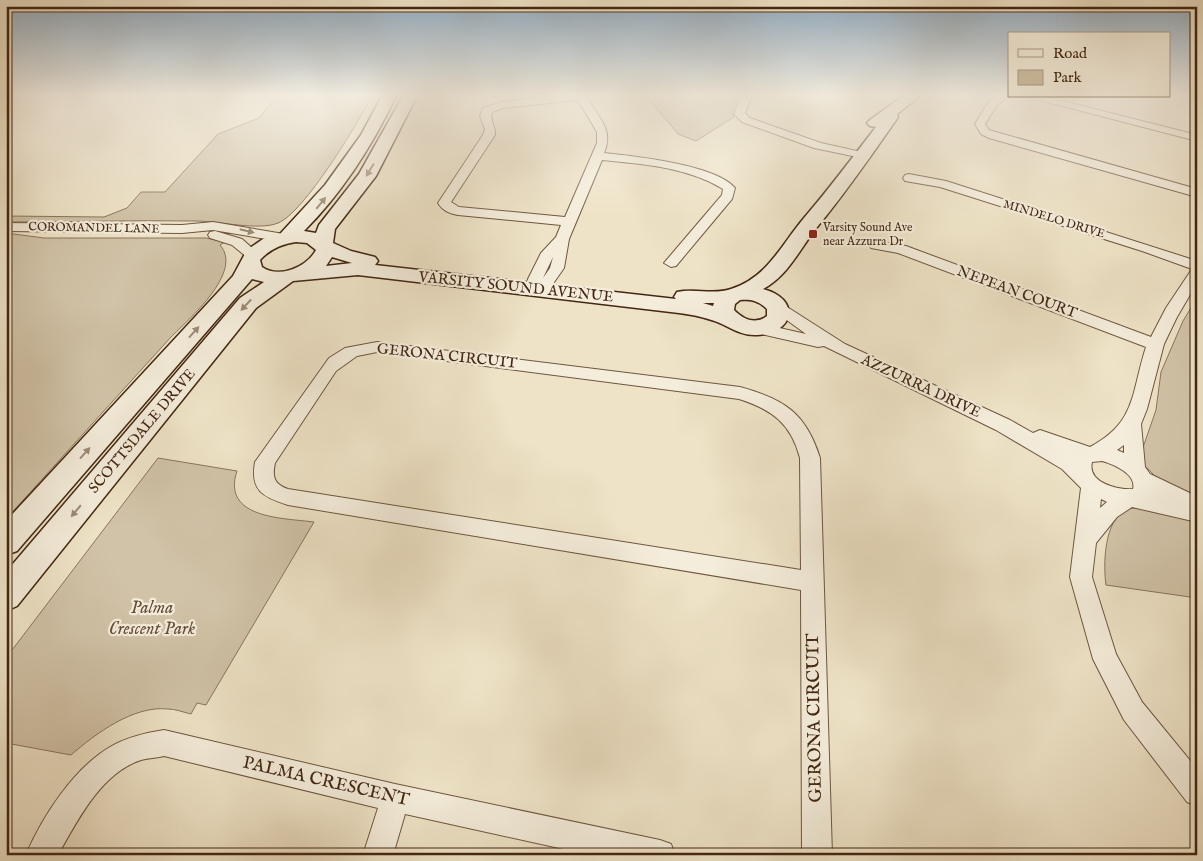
<svg xmlns="http://www.w3.org/2000/svg" width="1203" height="861" font-family="'IM FELL English',serif">
<rect width="100%" height="100%" fill="#eee3c7"/>
<filter id="stains"><feTurbulence type="fractalNoise" baseFrequency=".004" numOctaves="4"/><feColorMatrix values="0 0 0 0 .2 0 0 0 0 .09 0 0 0 0 .02 0 0 0 .5 -.17"/></filter>
<radialGradient id="worn" r=".72"><stop offset=".6" stop-color="#630" stop-opacity="0"/><stop offset="1" stop-color="#630" stop-opacity=".3"/></radialGradient>
<path fill="#d1c3a8" stroke="#8a755d" d="M277 96H372C358 123 304 213 278 223 260 231 217 221 196 221 133 220 69 222 6 222V216L104 217 127 208 141 192H165L218 134 259 118Z
M646 96H731L738 99 731 113 734 117 696 141 678 134Z
M6 233 44 238H206L225 242 220 245C244 272 188 320 171 337L6 519Z
M1197 298V497L1155 476 1144 465 1140 456 1156 410 1161 372 1183 321Z
M158 458 237 471C221 519 284 518 314 522L206 705 197 703 191 714C183 712 175 709 168 709 134 705 95 734 71 755L6 743V658Z
M1150 508 1197 522V598L1106 585C1103 565 1104 520 1126 510 1133 507 1143 508 1150 508Z"/>
<g fill="none" stroke-linecap="round" stroke-linejoin="round">
<g stroke="#6e563f" stroke-width="2">
<path id="street" d="M552 96H589L587 98C599 118 614 130 604 153 634 156 716 165 735 188L732 199 676 266 671 267 664 263 722 195 723 189C687 167 642 164 602 160L569 239 564 268 550 288 538 295 530 290 528 279 541 253 556 237 561 225 458 215C449 213 443 211 438 203L483 135 485 129 480 116 483 108 502 102ZM578 100 597 132V143L565 217 459 207 451 202 495 135C496 127 489 120 492 112L503 108ZM553 257 550 268 543 278Z
M742 96H752L745 113 750 118 821 143 866 153 868 155 862 158 814 148 742 122 734 114Z
M996 96H1008L997 105 985 124 989 130 1197 189V197L989 138 981 134 975 124 989 101Z
M1024 96H1043L1197 135V141Z
M909 174 946 181 1197 261V283L1177 317 1164 344 1147 409 1141 424 1145 467 1150 474 1196 496 1197 522 1132 507 1117 517 1096 543 1092 577 1116 654 1142 702 1197 769V806L1187 802 1124 720 1093 659 1070 577 1081 488 1062 469 996 430 824 346 818 347 757 333 751 332 749 328 751 324 757 323 806 334 770 308 778 303 784 305 845 344 1010 420 1033 433 1040 430 1090 447C1137 422 1131 393 1146 347L898 253 871 248 869 245 876 241 906 246 1151 337 1166 308 1192 269 1142 251 940 187 905 181 903 178 905 175ZM1124 445V453L1117 450ZM1102 461C1113 464 1137 474 1133 489 1118 490 1087 483 1092 462ZM1101 499 1107 502 1100 508Z
M213 222 284 234 291 238 284 242 213 230 182 233 6 231V223L182 225Z
M215 231 242 239 260 255 258 258H248L232 245 210 238 208 235 210 232Z
M377 342 740 387C784 399 806 413 820 458L832 855H802L801 590 288 505C263 497 250 491 255 462L329 358 345 348ZM377 352 739 399C773 410 791 424 800 458L801 570 288 489C274 484 272 477 275 463L336 371 357 356Z
M164 730 395 784 660 840 671 844 675 855H591L405 814 393 855H363L378 808 164 756C156 758 148 758 141 760 101 773 77 821 58 855H26C42 817 74 768 110 747 127 737 145 733 164 730Z"/>
</g>
<g stroke="#432712" stroke-width="3">
<path id="secondary" d="M382 96H396C372 146 343 192 304 231L316 233 319 225 359 174 403 96H417L376 176 335 229 333 243 351 251 375 257 378 261 375 265 676 299 674 297 677 292C695 288 714 295 731 289 768 277 781 245 804 218 829 189 852 158 876 127L870 126 867 123 870 120 903 96H920L897 114 898 117 896 120C871 156 846 192 818 226 800 248 789 275 763 289 801 299 795 333 757 335 745 336 734 330 724 325 710 318 694 315 679 313L358 275 293 281 256 308 17 606 6 611V572L240 298 264 282 252 279 17 551 6 555V521L233 276 247 250 263 239 280 234 325 185 361 135ZM296 242 307 243 316 250C307 267 279 279 262 267L260 260C270 249 282 244 296 242ZM332 257 352 263 326 266ZM740 300C751 299 759 301 767 309V316C755 325 743 319 734 310L735 304ZM703 303H714L713 306Z"/>
</g>
<use href="#street" fill="#f4eddb" fill-rule="evenodd"/>
<use href="#secondary" fill="#f4eddb" fill-rule="evenodd"/>
</g>
<defs><path id="oneway-solid" d="M-6-.8H1V-3.2L6.5 0L1 3.2V.8H-6Z" transform="scale(1.25)"/></defs>
<g fill="#9c8a76">
<use href="#oneway-solid" transform="translate(370 170) rotate(121)"/>
<use href="#oneway-solid" transform="translate(321 203) rotate(-51)"/>
<use href="#oneway-solid" transform="translate(247 231) rotate(13)"/>
<use href="#oneway-solid" transform="translate(246 305) rotate(133)"/>
<use href="#oneway-solid" transform="translate(194 332) rotate(-48)"/>
<use href="#oneway-solid" transform="translate(85 453) rotate(-48)"/>
<use href="#oneway-solid" transform="translate(76 511) rotate(130)"/>
</g>
<linearGradient id="sky" x2="0" y2="1"><stop stop-color="#93adc2"/><stop offset="0.44" stop-color="#f7f2e6"/><stop offset="1" stop-color="#f7f2e6" stop-opacity="0"/></linearGradient>
<rect width="1203" height="217" fill="url(#sky)"/>
<rect fill="#8f2418" stroke="#f4eddb" stroke-width="2" x="808" y="229" width="10" height="10" rx="2.5"/>
<g text-anchor="middle" dominant-baseline="central" stroke-width="4.5" stroke-linejoin="round" paint-order="stroke">
<g font-size="12" fill="#432712" stroke="#f4eddb">
<text transform="translate(1054 219) rotate(17)">MINDELO DRIVE</text>
<text transform="translate(94 228) rotate(1)">COROMANDEL LANE</text>
</g>
<g font-size="12" fill="#432712" stroke="#f4eddb" text-anchor="start">
<text x="823" y="227">Varsity Sound Ave<tspan x="823" dy="14">near Azzurra Dr</tspan></text>
</g>
<g font-size="15" fill="#432712" stroke="#f4eddb">
<text transform="translate(516 287) rotate(6)">VARSITY SOUND AVENUE</text>
<text transform="translate(1017 292) rotate(20)">NEPEAN COURT</text>
<text transform="translate(447 356) rotate(6)">GERONA CIRCUIT</text>
<text transform="translate(921 386) rotate(25)">AZZURRA DRIVE</text>
<text transform="translate(142 431) rotate(-50)">SCOTTSDALE DRIVE</text>
</g>
<g font-size="18" font-style="italic" fill="#664e38" stroke="#f4eddb">
<text x="152" y="608">Palma<tspan x="152" dy="21">Crescent Park</tspan></text>
</g>
<g font-size="18" fill="#432712" stroke="#f4eddb">
<text transform="translate(815 718) rotate(-91)">GERONA CIRCUIT</text>
<text transform="translate(326 782) rotate(13)">PALMA CRESCENT</text>
</g>
</g>
<rect width="1203" height="861" fill="none" stroke="#eee3c7" stroke-width="25"/>
<rect x="8" y="8" width="1188" height="846" fill="none" stroke="#432712" stroke-width="2.5"/>
<rect x="12" y="12" width="1178" height="836" fill="none" stroke="#432712"/>
<rect x="1008" y="32" width="162" height="65" fill="#f4eddb" stroke="#ad9e8b"/>
<rect x="1018" y="49" width="25" height="8" fill="#f4eddb" stroke="#ad9e8b"/>
<text x="1053" y="58" font-size="15" fill="#432712">Road</text>
<rect x="1018" y="70" width="25" height="15" fill="#d1c3a8" stroke="#ad9e8b"/>
<text x="1053" y="82" font-size="15" fill="#432712">Park</text>
<rect width="100%" height="100%" filter="url(#stains)"/>
<rect width="100%" height="100%" fill="url(#worn)"/>
</svg>
